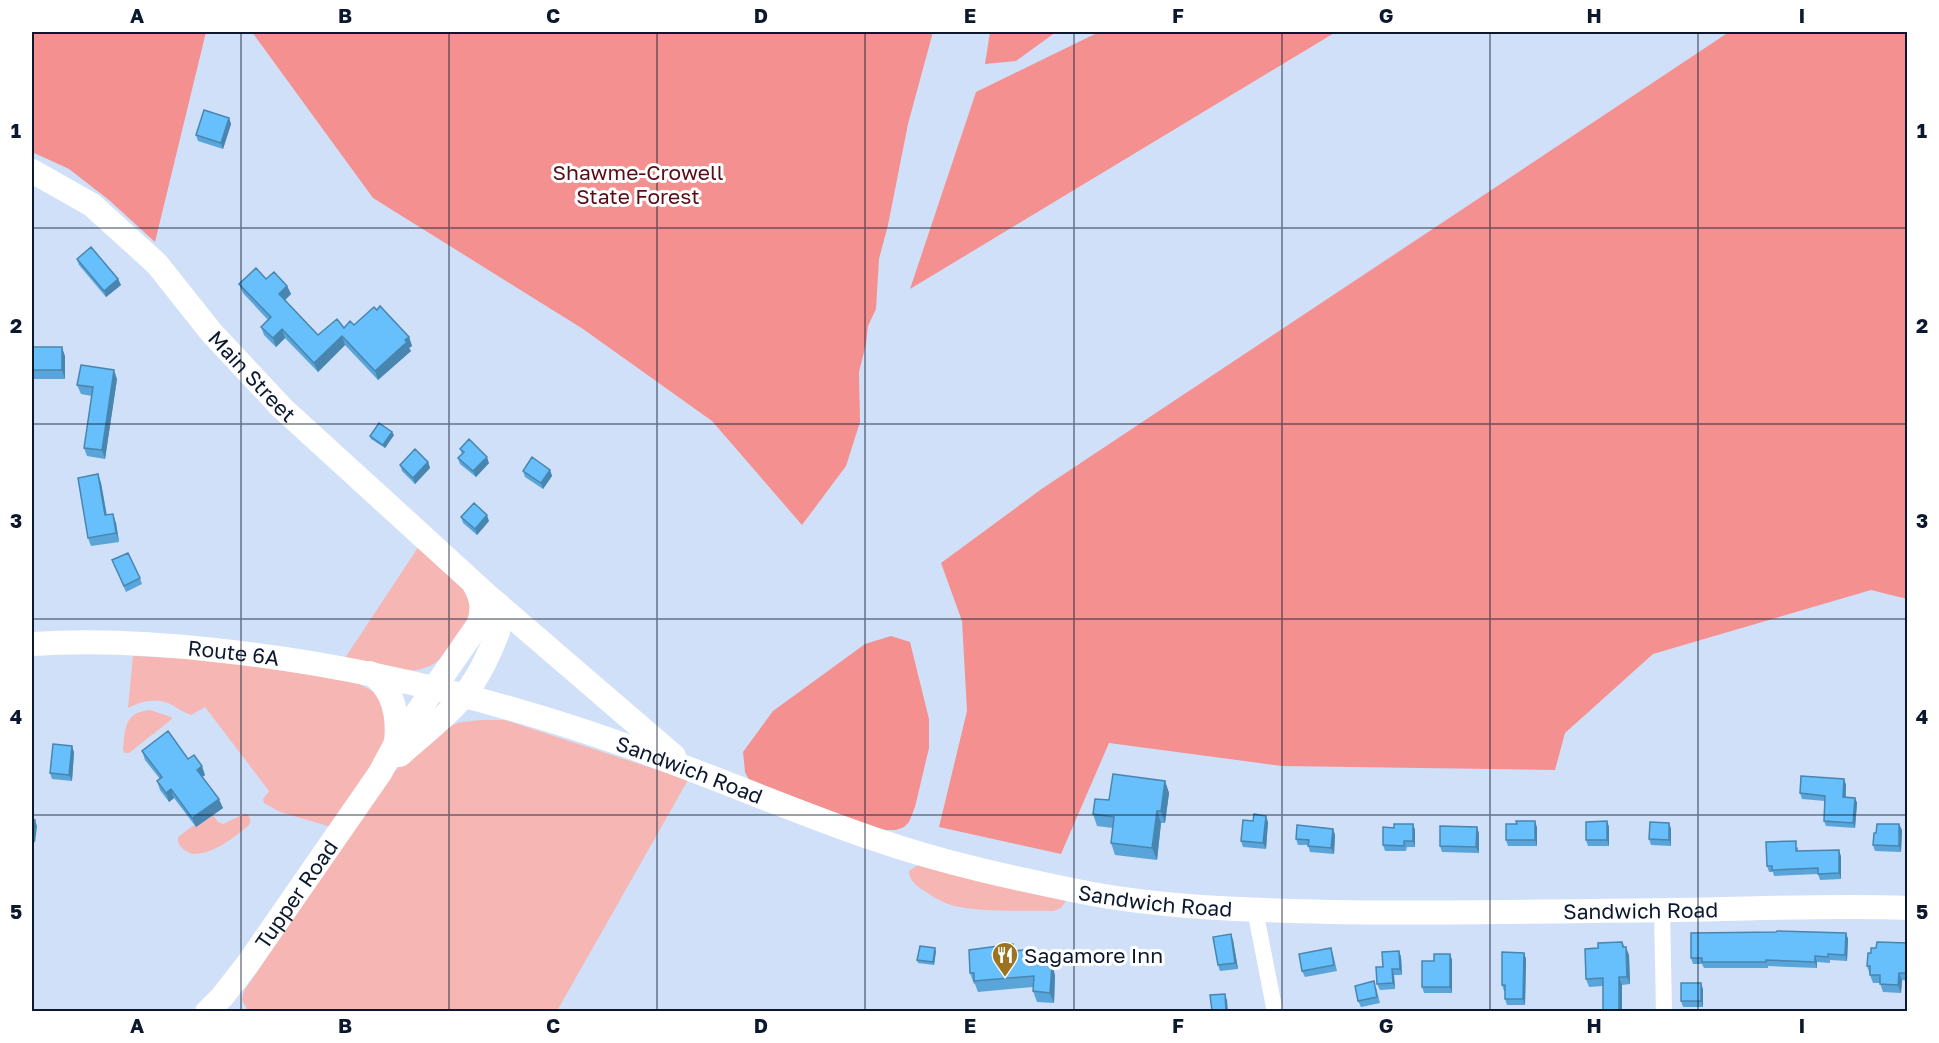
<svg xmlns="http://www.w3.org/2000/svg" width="1939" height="1043" font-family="'Golos Text',sans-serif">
<rect width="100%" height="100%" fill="#d1e0f9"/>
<path fill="#f5b6b4" d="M419 546 464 587 473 611C463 626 454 644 442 657 417 683 375 665 345 658Z
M133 656 198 659 250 664 355 682 374 692 386 710V742L331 827 280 812 264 803 263 799 269 791 205 707 191 715C185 713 180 710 174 706 159 697 144 700 128 708Z
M150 710 171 717 172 719 129 753H125L123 750C125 729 124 712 150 710Z
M482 720H505L688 780 557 1011 249 1012 242 1000 244 991 387 780C404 761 434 732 458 723 465 721 474 721 482 720Z
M244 814H247C251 819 252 821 248 826 233 838 214 854 193 854 185 851 177 847 178 837L194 825 196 827 213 815 218 822 223 824Z
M918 865 1065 900 1066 901 1061 908 1053 911C1024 910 978 913 951 905 942 902 933 897 926 892 918 887 909 881 909 871Z"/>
<path fill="#f4908f" d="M32 32H206L155 242 109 200 69 169 32 152Z
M252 32H933L908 124 888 225 879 259 876 309 868 326 866 344 859 372 860 422 846 466 802 525 712 421 583 329 373 198Z
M990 32H1056L1016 61 985 64Z
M1099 32H1336L910 289 976 92Z
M1729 32H1907V599L1871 590 1653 654 1565 733 1555 770 1282 766 1109 743 1061 854 939 827 967 711 962 621 941 563 1043 488Z
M891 636 910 642 929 719V748L915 807 909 822 904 827 896 830H885L834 813 749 780 745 772 743 752 773 711 865 644Z"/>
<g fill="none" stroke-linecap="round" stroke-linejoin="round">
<path stroke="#fff" stroke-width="16" d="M1255 910 1275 1012
M1662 910 1664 1012"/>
<g stroke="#fff" stroke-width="24">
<path id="s1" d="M32 171 92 205 157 264 211 332 282 408 488 596 674 756"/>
<path id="s2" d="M32 644C92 640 153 643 214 650 351 664 486 697 616 742 704 772 789 810 877 840 944 863 1013 878 1082 892 1163 908 1248 910 1331 912 1446 914 1561 911 1677 910 1754 909 1831 905 1908 908"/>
<path d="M370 673C394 688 399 717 396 743"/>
<path d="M400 755C424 733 452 713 471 686 482 670 491 650 498 632 500 618 497 609 489 598"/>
<path id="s3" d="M207 1012 222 997 247 965 380 773 396 743 478 625C484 610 482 598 474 584"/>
</g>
</g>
<path fill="#59a4d8" d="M229 118 231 124 223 149 198 141 196 135Z
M77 259 118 279 121 285 106 297 79 265Z
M266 279 287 286 291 294 285 300 318 335 354 325 409 337 412 346 409 348 411 351 378 380 345 345 318 372 285 338 276 347 264 335 261 327 268 320 243 293 239 284Z
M32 347 65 356V379H32Z
M117 379 105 459 87 456 84 448 92 396 81 394 77 385Z
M394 435 385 448 371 439 370 436Z
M460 449 489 463 476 477 460 464 458 458 462 454Z
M428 462 430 468 415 484 402 471 400 465Z
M550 470 552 476 543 489 525 477 523 471Z
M98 474 101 483 107 515 116 523 119 542 91 546 88 538Z
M461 517 489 521 477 535 463 523Z
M112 560 140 578 142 584 126 592Z
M142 751 188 759 205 775 202 777 223 808 196 827 174 798 169 802 160 790 157 781 160 779 145 760Z
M74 752 72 781 52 779 50 773Z
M1844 779 1846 785V797L1855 798 1857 803 1855 828 1826 826 1824 821 1825 801 1802 799 1800 793Z
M1165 781 1169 793 1165 823H1161L1157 860 1115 855 1111 843 1113 828 1097 826 1093 814 1109 800Z
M1607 821 1609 827V846H1588L1586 840Z
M1268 822 1266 849 1243 847 1241 841Z
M1669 823 1671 829V846L1651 845 1649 839Z
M1413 824 1415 830V847H1407L1406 851H1385L1383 845 1394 828Z
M1899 824 1902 830 1901 852 1875 851 1873 845Z
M1537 827V846H1508L1506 840Z
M1333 829 1335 835 1334 854 1310 852 1308 845H1298L1296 839Z
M1479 833V853L1442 852 1440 846Z
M1798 847V851L1841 856V879L1820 880 1818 874 1774 876 1773 872H1769L1767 866Z
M1846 933 1848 939 1847 961 1830 960V963L1817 962V968L1768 966V968H1704L1702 964H1693L1691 958Z
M1233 940 1238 969 1220 971 1218 965Z
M1622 942 1629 955 1630 984 1622 985V1011H1603V986L1589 987 1586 979 1598 948Z
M1908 943V981L1902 980 1901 993 1883 992 1880 983H1873L1870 975 1867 966 1871 953 1876 948Z
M1331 948 1333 954 1337 971 1305 977 1302 971Z
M1032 949 1036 963 1055 975 1054 1003 1037 1002 1033 991V987L978 992 975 984H974L970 973 1015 951Z
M936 951 934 965 918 963 917 960Z
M1399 951 1401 957 1402 975H1394L1395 989 1380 990 1377 984 1383 967Z
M1524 953 1526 959 1525 1005H1507L1505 999V991H1504L1502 985Z
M1450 954 1452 960V993H1424L1422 987 1434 961Z
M1376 987 1380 1003 1361 1007 1358 1001Z
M1703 989V1007H1683L1681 1001Z"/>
<path fill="#4886b0" d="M229 118 231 124 223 149 221 143Z
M118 279 121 285 106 297 104 291Z
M287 286 291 294 282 303 279 294Z
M282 329 285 338 276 347 273 338Z
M342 336 345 345 318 372 314 363Z
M409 337 412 346 409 348 411 351 378 380 375 371Z
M62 347 65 356V379L62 370Z
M114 370 117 379 105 459 102 450Z
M392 432 394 435 385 448 383 445Z
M487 457 489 463 476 477 473 471Z
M428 462 430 468 415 484 413 478Z
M550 470 552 476 543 489 541 483Z
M98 474 101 483 108 524 105 515Z
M113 514 116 523 119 542 116 533Z
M487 515 489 521 477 535 475 529Z
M72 746 74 752 72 781 69 775Z
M202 766 205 775 200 779 197 770Z
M1844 779 1846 785 1845 803 1843 797Z
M1165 781 1169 793 1165 823 1161 811Z
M171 789 174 798 169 802 166 793Z
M1855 798 1857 803 1855 828 1853 823Z
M219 799 223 808 196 827 192 818Z
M1157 811 1161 823 1157 860 1152 848Z
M1266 816 1268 822 1266 849 1263 843Z
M35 820 37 826 35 843 32 837Z
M1535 821 1537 827V846L1535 840Z
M1607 821 1609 827V846L1607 840Z
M1669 823 1671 829V846L1669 840Z
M1413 824 1415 830V847L1413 841Z
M1899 824 1902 830 1901 852 1899 846Z
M1477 827 1479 833V853L1476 847Z
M1333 829 1335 835 1334 854 1331 848Z
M1839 850 1841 856V879L1839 873Z
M1846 933 1848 939 1847 961 1845 955Z
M1231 934 1233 940 1238 969 1235 963Z
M1626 947 1629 955 1630 984 1627 977Z
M935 948 936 951 934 965 933 962Z
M1032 949 1036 960 1037 973 1033 963Z
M1399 951 1401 957 1402 975 1400 969Z
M1524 953 1526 959 1525 1005 1523 999Z
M1450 954 1452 960V993L1450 987Z
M1815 956 1817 962V968L1815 962Z
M1052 964 1055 975 1054 1003 1050 993Z
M1392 969 1394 975 1395 989 1393 983Z
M1899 973 1902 980 1901 993 1898 985Z
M1619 977 1622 985V1011H1619Z
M1701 983 1703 989V1007L1701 1001Z
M1225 994 1227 1000 1228 1011H1226Z"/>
<path fill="#67bffb" stroke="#4886b0" stroke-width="1.5" d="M204 110 229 118 221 143 196 135Z
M91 247 118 279 104 291 77 259Z
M256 268 266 279 274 272 287 286 279 294 318 335 337 319 344 328 350 321 354 325 374 307 377 310 380 306 409 337 405 340 407 342 375 371 342 336 314 363 282 329 273 338 261 327 271 317 239 284Z
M32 347H62V370H32Z
M81 365 114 370 102 450 84 448 93 387 77 385Z
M379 423 392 432 383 445 370 436Z
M469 439 487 457 473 471 458 458 464 452 460 449Z
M415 449 428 462 413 478 400 465Z
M532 457 550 470 541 483 523 471Z
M98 474 105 515 113 514 116 533 88 538 78 478Z
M474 503 487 515 475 529 461 517Z
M128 553 140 578 124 586 112 560Z
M168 731 188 759 194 755 202 766 197 770 219 799 192 818 171 789 166 793 157 781 162 777 142 751Z
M53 744 72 746 69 775 50 773Z
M1113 774 1165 781 1161 811H1157L1152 848 1111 843 1114 817 1093 814 1095 799 1109 800Z
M1801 776 1844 779 1843 797 1855 798 1853 823 1824 821 1825 796 1800 793Z
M1254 814 1266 816 1263 843 1241 841 1243 820 1253 821Z
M32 820H35L32 837Z
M1516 821H1535V840H1506V824H1517Z
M1607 821V840H1586V822Z
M1650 822 1669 823V840L1649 839Z
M1394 824H1413V841H1404V846L1383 845V827L1394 828Z
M1877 824H1899V846L1873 845 1874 833H1876Z
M1297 825 1333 829 1331 848 1308 846 1309 840 1296 839Z
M1440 826 1477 827 1476 847 1440 846Z
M1796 841V851L1839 850V873L1818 874V868L1772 870V866H1767L1766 842Z
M1777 931 1846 933 1845 955 1828 954V957L1815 956V962L1766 960V962H1702V958H1691V933L1776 932Z
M1231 934 1235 963 1218 965 1213 937Z
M1622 942 1623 947H1626L1627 977H1619V1011H1603V978L1586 979 1585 949 1598 948V943Z
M1877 942 1908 943V973H1899L1898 985 1880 984V975H1870V966H1867L1868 953H1871V948H1876Z
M1013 944V951L1032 949 1033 963 1052 964 1050 993 1033 991 1034 976 974 981V973H970L969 950Z
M920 946 935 948 933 962 917 960Z
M1331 948 1334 965 1302 971 1299 954Z
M1399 951 1400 969H1392L1393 983 1377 984 1376 967H1383L1382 952Z
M1502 952 1524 953 1523 999H1505V985H1502Z
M1434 954H1450V987H1422V961H1434Z
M1374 981 1377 997 1358 1001 1355 986Z
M1681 983H1701V1001H1681Z
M1225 994 1226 1011H1212L1210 995Z"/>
<path fill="none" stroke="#0b182e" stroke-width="1.5" stroke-opacity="0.55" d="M241 32V1012M449 32V1012M657 32V1012M865 32V1012M1074 32V1012M1282 32V1012M1490 32V1012M1698 32V1012M32 228H1908M32 424H1908M32 619H1908M32 815H1908"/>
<defs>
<g id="restaurant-pin" transform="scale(1.35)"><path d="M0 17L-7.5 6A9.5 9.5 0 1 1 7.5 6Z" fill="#9c7320" stroke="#fff"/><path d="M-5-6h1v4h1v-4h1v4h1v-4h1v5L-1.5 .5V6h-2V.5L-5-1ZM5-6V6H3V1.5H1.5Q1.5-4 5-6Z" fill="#fff"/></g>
</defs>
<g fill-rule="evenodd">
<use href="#restaurant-pin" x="1005" y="955"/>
</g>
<g text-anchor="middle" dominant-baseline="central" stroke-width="6" stroke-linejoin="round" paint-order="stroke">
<g font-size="21" fill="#5b0d17" stroke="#fff">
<text x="638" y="172">Shawme-Crowell<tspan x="638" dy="24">State Forest</tspan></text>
</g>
<g font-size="21" fill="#0b182e" stroke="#fff">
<text stroke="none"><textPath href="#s1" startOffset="304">Main Street</textPath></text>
<text stroke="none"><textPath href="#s2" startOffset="202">Route 6A</textPath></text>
<text stroke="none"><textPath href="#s2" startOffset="674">Sandwich Road</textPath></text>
<text stroke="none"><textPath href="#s3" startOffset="148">Tupper Road</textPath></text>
<text stroke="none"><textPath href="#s2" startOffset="1160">Sandwich Road</textPath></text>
<text stroke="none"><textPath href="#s2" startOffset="1646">Sandwich Road</textPath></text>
</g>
<g font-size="21" fill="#0b182e" stroke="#fff" text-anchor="start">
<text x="1024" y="955">Sagamore Inn</text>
</g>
</g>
<rect width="1939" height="1043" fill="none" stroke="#ffffff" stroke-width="66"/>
<rect x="33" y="33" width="1873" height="977" fill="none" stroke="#0b182e" stroke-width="2"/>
<g font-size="20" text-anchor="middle" font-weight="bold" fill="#0b182e">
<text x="137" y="23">A</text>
<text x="345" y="23">B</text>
<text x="553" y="23">C</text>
<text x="761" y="23">D</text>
<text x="970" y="23">E</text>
<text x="1178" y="23">F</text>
<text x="1386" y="23">G</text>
<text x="1594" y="23">H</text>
<text x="1802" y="23">I</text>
<text x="16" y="138">1</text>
<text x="1922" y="138">1</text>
<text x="16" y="333">2</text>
<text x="1922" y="333">2</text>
<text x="16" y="528">3</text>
<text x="1922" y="528">3</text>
<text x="16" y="724">4</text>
<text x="1922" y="724">4</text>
<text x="16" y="919">5</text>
<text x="1922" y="919">5</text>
<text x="137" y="1033">A</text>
<text x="345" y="1033">B</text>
<text x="553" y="1033">C</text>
<text x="761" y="1033">D</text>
<text x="970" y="1033">E</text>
<text x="1178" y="1033">F</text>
<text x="1386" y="1033">G</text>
<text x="1594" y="1033">H</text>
<text x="1802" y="1033">I</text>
</g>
</svg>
